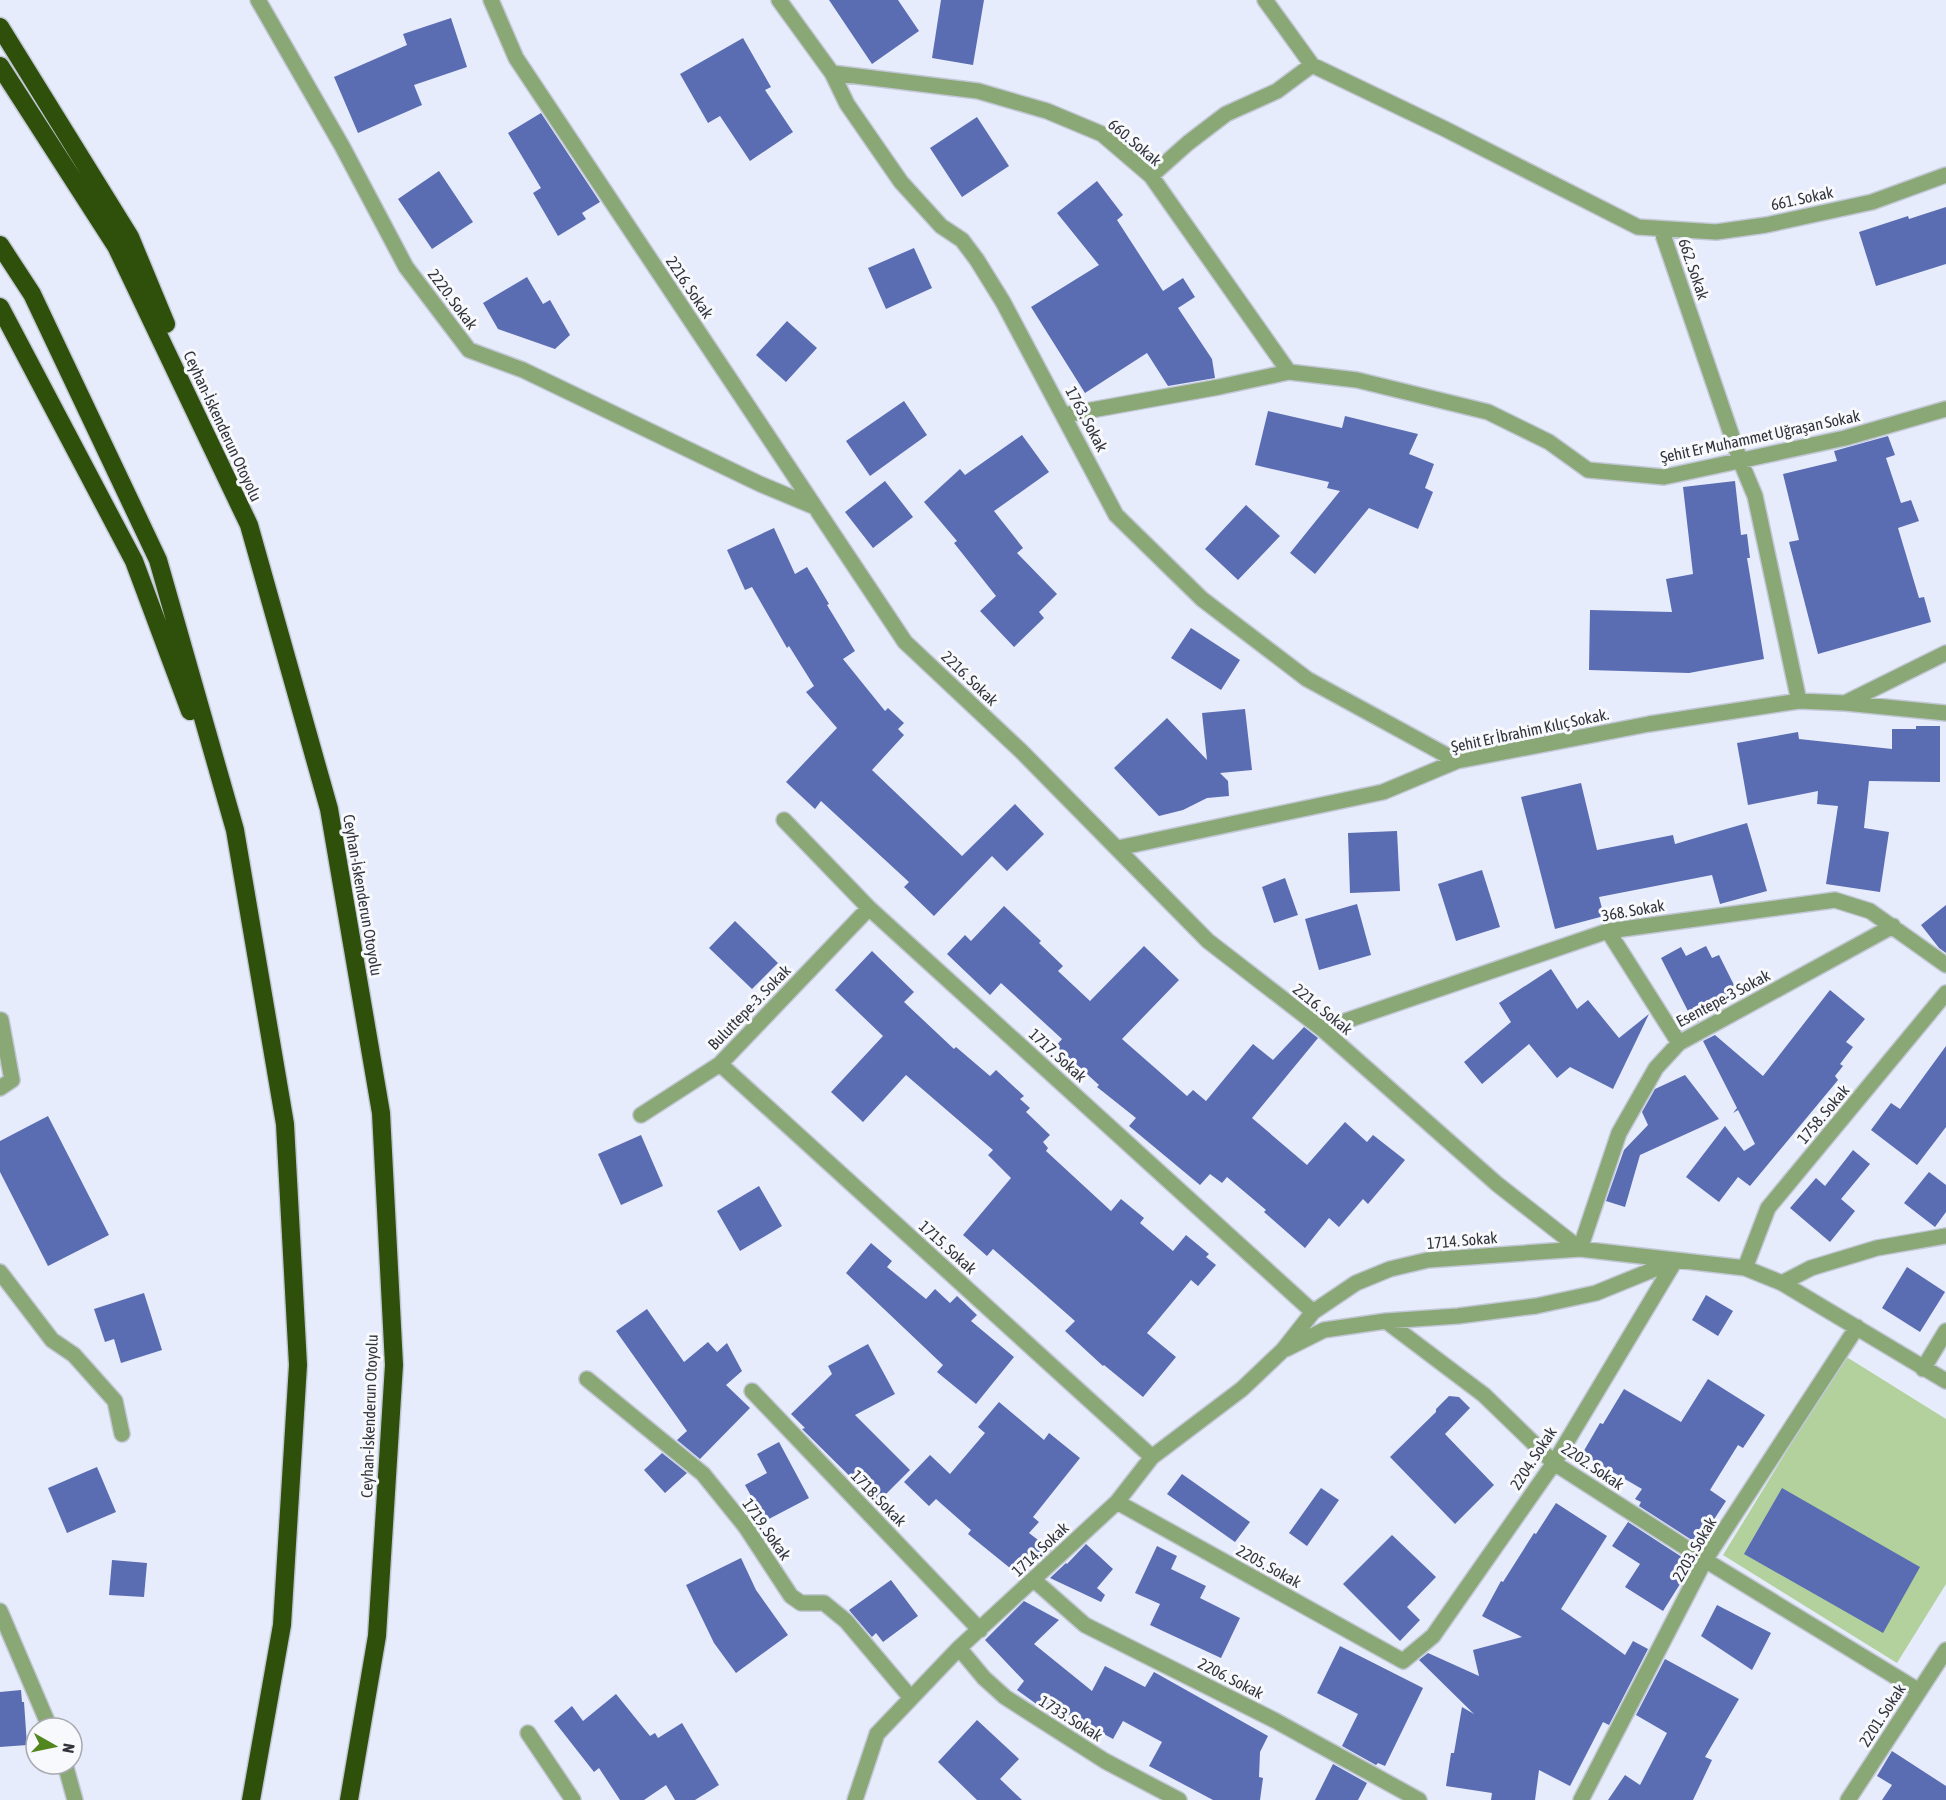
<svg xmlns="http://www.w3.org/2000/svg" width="1946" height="1800" font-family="'Asap Condensed',sans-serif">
<rect width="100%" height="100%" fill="#e6ecfc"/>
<path fill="#b2d19d" d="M1845 1356 1946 1419V1584L1897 1663 1723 1555Z"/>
<path fill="#5a6cb2" d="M829 0H898L919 31 872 64Z
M941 0H984L973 65 932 58Z
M451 18 467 67 414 85 422 105 358 133 334 77 407 45 403 34Z
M743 38 771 87 765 90 793 132 750 161 720 116 708 123 680 74Z
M541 113 600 202 582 213 586 219 558 236 533 193 541 188 508 133Z
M977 117 1009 166 962 197 930 148Z
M439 171 473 222 432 249 398 199Z
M1097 181 1123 215 1117 220 1163 291 1183 278 1195 297 1178 308 1212 359 1215 378 1168 386 1147 353 1085 393 1031 307 1099 265 1057 213Z
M1946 207V264L1876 286 1859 232 1908 216 1909 219Z
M914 248 932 288 886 309 868 268Z
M527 277 543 304 550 300 570 335 555 349 498 329 483 303Z
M787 321 817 348 786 382 756 355Z
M904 401 927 435 870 476 846 441Z
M1268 411 1342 428 1345 416 1418 434 1409 454 1434 464 1425 488 1433 492 1418 529 1369 508 1315 574 1290 553 1340 491 1327 488 1329 482 1255 465Z
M1022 435 1049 472 994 511 1023 548 1017 553 1057 594 1039 612 1044 618 1014 647 980 611 996 596 954 543 957 541 924 502 960 469 965 475Z
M1888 436 1895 455 1886 458 1901 503 1911 500 1919 521 1898 528 1919 598 1924 597 1931 622 1818 654 1789 542 1799 540 1783 474 1837 461 1834 451Z
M885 481 913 517 873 548 845 512Z
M1735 481 1741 535 1747 534 1750 558H1747L1764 659 1689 673 1589 670 1590 610 1672 612 1666 579 1693 574 1683 487Z
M1246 505 1280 536 1238 580 1205 549Z
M774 528 795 574 807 567 829 604 827 605 855 651 843 659 885 711 888 708 904 723 898 729 904 735 872 770 962 856 1015 804 1044 834 1007 871 992 856 934 916 904 887 909 882 821 801 815 809 786 782 837 728 806 692 814 686 789 646 787 648 752 587 745 590 727 550Z
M1191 628 1240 660 1221 690 1171 658Z
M1245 709 1252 770 1220 773 1228 781 1229 796 1207 798 1183 810 1159 816 1114 768 1167 718 1207 760 1202 713Z
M1916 726H1940V782L1869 781 1864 828 1889 832 1880 892 1826 884 1838 806 1817 804 1818 791 1748 805 1737 743 1798 732 1799 739 1892 749V729H1916Z
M1581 783 1597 850 1673 835 1675 844 1747 823 1767 891 1720 904 1712 875 1599 897 1604 916 1555 929 1521 797Z
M1397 831 1400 891 1350 893 1348 833Z
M1482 870 1500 927 1456 941 1438 884Z
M1285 878 1298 915 1274 923 1262 887Z
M1357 904 1371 955 1319 970 1305 919Z
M1946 905V953L1939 948 1921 925Z
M1004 906 1041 941 1039 943 1063 966 1058 971 1090 1001 1144 946 1179 980 1122 1039 1187 1096 1193 1090 1206 1101 1253 1044 1273 1060 1304 1027 1318 1038 1252 1118 1307 1165 1345 1122 1367 1142 1373 1135 1405 1160 1368 1204 1363 1199 1339 1227 1329 1218 1305 1248 1264 1212 1266 1210 1227 1177 1222 1183 1210 1174 1200 1185 1129 1126 1136 1118 1097 1087 1099 1085 1056 1046 1062 1039 1001 983 990 995 947 954 965 935 971 941Z
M735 921 778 963 752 989 709 948Z
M1706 946 1712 958 1719 955 1735 987 1728 990 1733 999 1696 1018 1699 1021 1694 1023 1661 958 1681 947 1686 956Z
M872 951 914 992 904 1002 954 1049 956 1047 990 1076 996 1070 1024 1096 1020 1099 1030 1108 1026 1112 1050 1135 1043 1142 1048 1148 1046 1151 1111 1211 1121 1199 1144 1218 1140 1223 1173 1251 1186 1235 1209 1254 1206 1257 1216 1265 1198 1286 1191 1280 1147 1333 1176 1357 1143 1397 1104 1365 1103 1366 1065 1331 1075 1321 993 1249 987 1256 963 1235 1011 1178 988 1155 993 1150 906 1075 863 1122 831 1092 883 1036 835 990Z
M1551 969 1577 1009 1588 1000 1619 1038 1649 1014 1613 1089 1570 1067 1557 1078 1529 1044 1482 1084 1464 1062 1511 1022 1499 1003Z
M1830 990 1865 1019 1846 1042 1853 1047 1840 1064 1843 1066 1835 1076 1838 1080 1750 1186 1738 1177 1719 1202 1686 1177 1725 1126 1744 1151 1755 1144 1738 1110 1733 1113 1737 1108 1703 1041 1715 1035 1763 1076Z
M1946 1046V1127L1917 1165 1871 1130 1891 1103 1900 1109Z
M1685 1075 1719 1119 1640 1155 1625 1207 1606 1201 1624 1150 1648 1125 1642 1112 1655 1089Z
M48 1116 109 1235 48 1266 0 1172V1141Z
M641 1135 663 1186 621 1205 598 1154Z
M1853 1150 1870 1164 1841 1199 1855 1211 1830 1242 1790 1208 1816 1178 1825 1186Z
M1929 1172 1946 1185V1212L1935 1227 1904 1203Z
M759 1186 782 1226 740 1251 717 1211Z
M871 1243 892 1261 887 1267 926 1299 935 1289 950 1303 957 1296 977 1315 971 1321 1014 1357 976 1404 937 1372 943 1365 846 1273Z
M1907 1267 1945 1292 1920 1332 1882 1308Z
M144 1293 162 1350 121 1363 114 1339 105 1342 94 1309Z
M1706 1295 1733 1311 1718 1336 1692 1320Z
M647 1309 684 1362 708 1342 717 1352 727 1343 742 1371 726 1385 750 1408 700 1459 677 1440 687 1431 616 1331Z
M868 1344 895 1394 855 1415 910 1470 877 1503 802 1429 805 1428 791 1414 832 1374 828 1366Z
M1708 1379 1765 1415 1743 1448 1738 1445 1710 1490 1726 1501 1698 1544 1639 1506 1641 1502 1635 1499 1642 1489 1582 1454 1600 1423 1603 1424 1624 1389 1681 1422Z
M1449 1396 1459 1397 1470 1408 1445 1434 1494 1485 1455 1524 1390 1457 1436 1412V1409Z
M999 1402 1044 1440 1049 1433 1080 1458 1033 1517 1039 1522 1029 1533 1051 1550 1021 1577 968 1534 971 1530 936 1499 929 1506 904 1482 930 1455 950 1474 985 1433 978 1427Z
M779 1442 809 1498 765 1521 745 1485 767 1473 757 1454Z
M662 1453 687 1473 665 1493 644 1470Z
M97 1467 116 1512 67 1533 48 1488Z
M1182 1474 1250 1522 1235 1542 1167 1494Z
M1321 1488 1339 1500 1307 1546 1289 1533Z
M1782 1488 1920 1567 1883 1633 1744 1554Z
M1556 1503 1607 1536 1561 1609 1625 1655 1633 1641 1648 1649 1609 1725 1603 1722 1570 1786 1539 1770 1535 1800H1491L1492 1793 1446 1786 1451 1753H1454L1462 1707 1474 1714 1419 1660 1428 1653 1479 1676 1473 1650 1522 1637 1482 1616 1501 1581 1503 1582 1534 1533 1536 1534Z
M1628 1522 1688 1561 1682 1569 1687 1573 1663 1611 1625 1587 1640 1564 1612 1546Z
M1392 1535 1436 1577 1407 1607 1420 1620 1400 1641 1343 1584Z
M1086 1544 1113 1569 1097 1588 1105 1595 1101 1602 1050 1578 1066 1563 1067 1564Z
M1157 1546 1177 1556 1171 1569 1206 1586 1200 1598 1240 1618 1221 1658 1150 1625 1160 1604 1135 1593Z
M741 1558 756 1590 788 1635 736 1673 714 1643 686 1585Z
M112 1560 147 1563 144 1597 109 1595Z
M891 1580 918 1616 883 1642 876 1633 872 1637 849 1610Z
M1024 1601 1059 1620 1034 1644 1092 1691 1105 1666 1145 1687 1154 1672 1268 1736 1260 1752 1259 1777 1263 1778 1260 1800H1213L1149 1766 1162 1742 1123 1721 1113 1739 1058 1709 1053 1716 1017 1690 1024 1681 985 1640Z
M1717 1605 1771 1633 1752 1670 1701 1636Z
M1340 1646 1423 1688 1385 1766 1378 1763 1376 1765 1342 1746 1358 1714 1317 1693Z
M1665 1659 1739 1699 1705 1757 1712 1760 1693 1800H1608L1625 1775 1640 1785 1667 1733 1636 1715Z
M21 1690 22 1702H24L27 1745 0 1747V1692Z
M616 1694 650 1736 655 1733 658 1738 682 1723 719 1785 695 1800H675L666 1785 644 1800H620L599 1768 594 1772 554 1721 572 1706 583 1721Z
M977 1720 1019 1759 1000 1779 1022 1800H977L938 1762Z
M1892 1751 1946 1786V1800H1882L1892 1785 1877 1776Z
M1333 1764 1367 1783 1358 1800H1315Z"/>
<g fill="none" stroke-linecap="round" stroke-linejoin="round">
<g stroke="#c2c7d5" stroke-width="18">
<path id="minor" d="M258 0 342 146 406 267 469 350 523 370 760 484 815 507
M491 0 516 58 905 642 1021 751 1208 941 1322 1029 1497 1184 1580 1249 1619 1133 1656 1068 1679 1043 1893 926
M779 0 832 73 847 104 901 182 941 226 962 240 977 260 1003 302 1116 515 1202 599 1307 679 1457 761
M1265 0 1312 65 1445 129 1638 227 1716 232 1766 225 1872 202 1946 175
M832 73 978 91 1047 111 1102 134 1151 176 1289 372
M1151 176 1188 143 1226 114 1277 91 1312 65
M1661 229 1740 460 1755 496 1799 701
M1064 415 1219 387 1289 372 1357 380 1488 412 1549 442 1588 470 1664 477 1845 438 1946 409
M1845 703 1946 713
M784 820 869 908 1313 1312
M1118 848 1383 792 1457 761 1649 724 1799 701 1845 703 1946 653
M1608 931 1679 1043
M1322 1029 1608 931 1835 900 1870 911 1946 965
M720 1064 1152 1457
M0 1088 12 1080 1 1020
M641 1115 720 1064 869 908
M1745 1268 1768 1208 1946 993
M0 1272 52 1340 74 1355 115 1401 122 1434
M1782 1283 1811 1268 1877 1248 1946 1236
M1386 1321 1484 1395 1554 1463 1705 1560 1919 1691
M1286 1349 1324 1330 1386 1321 1458 1316 1536 1306 1596 1293 1672 1262
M1923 1369 1946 1331
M587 1379 703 1474 745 1526 791 1596 801 1603H824L846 1621 911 1698
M752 1391 980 1630
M1117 1502 1403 1661 1433 1636 1554 1463 1675 1261
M1034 1580 1085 1625 1274 1720 1419 1800
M0 1611 50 1728
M959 1648 984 1678 1005 1697 1105 1761 1179 1800
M528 1733 573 1800
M65 1764 75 1800
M855 1800 877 1734 959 1648 1117 1502 1152 1457 1242 1389 1283 1350 1313 1312 1356 1283 1390 1269 1428 1260 1580 1249 1745 1268 1782 1283 1946 1381
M1581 1800 1705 1560 1857 1327
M1848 1800 1946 1650"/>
</g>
<g stroke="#c2c7d5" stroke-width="21">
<path id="highway" d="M0 27 130 237 166 324
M0 66 116 246 249 525 329 809 381 1113 394 1365 377 1636 349 1800
M0 245 32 294 158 560 235 830 285 1124 298 1365 282 1625 251 1800
M0 307 134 561 190 711"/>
</g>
<use href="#minor" stroke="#8aa776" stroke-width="15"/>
<use href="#highway" stroke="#2e500a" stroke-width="18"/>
</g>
<g text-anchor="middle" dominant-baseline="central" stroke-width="6" stroke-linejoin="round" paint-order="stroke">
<g font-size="16" fill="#31343b" stroke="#f8f9fd">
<text transform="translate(1135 142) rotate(40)">660. Sokak</text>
<text transform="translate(1802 198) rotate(-12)">661. Sokak</text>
<text transform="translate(1694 269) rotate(71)">662. Sokak</text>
<text transform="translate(690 287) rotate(56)">2216. Sokak</text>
<text transform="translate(453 299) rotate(53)">2220. Sokak</text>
<text transform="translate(1087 419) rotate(62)">1763. Sokak</text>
<text transform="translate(223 426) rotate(65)">Ceyhan-İskenderun Otoyolu</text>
<text transform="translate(1760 436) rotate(-12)">Şehit Er Muhammet Uğraşan Sokak</text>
<text transform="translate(970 678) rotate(44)">2216. Sokak</text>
<text transform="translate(1530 730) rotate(-12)">Şehit Er İbrahim Kılıç Sokak.</text>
<text transform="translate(363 895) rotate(80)">Ceyhan-İskenderun Otoyolu</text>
<text transform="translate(1633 910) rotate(-10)">368. Sokak</text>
<text transform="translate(1723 998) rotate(-28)">Esentepe-3 Sokak</text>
<text transform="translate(749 1007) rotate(-46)">Buluttepe-3. Sokak</text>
<text transform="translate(1323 1009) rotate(39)">2216. Sokak</text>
<text transform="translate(1058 1055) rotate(42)">1717. Sokak</text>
<text transform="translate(1823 1114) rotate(-50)">1758. Sokak</text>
<text transform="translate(1462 1240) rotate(-5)">1714. Sokak</text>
<text transform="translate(948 1247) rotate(42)">1715. Sokak</text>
<text transform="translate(369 1416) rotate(-88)">Ceyhan-İskenderun Otoyolu</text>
<text transform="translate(1533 1458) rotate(-57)">2204. Sokak</text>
<text transform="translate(1593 1466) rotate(34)">2202. Sokak</text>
<text transform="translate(879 1498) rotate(46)">1718. Sokak</text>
<text transform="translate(767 1529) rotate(55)">1719. Sokak</text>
<text transform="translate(1040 1549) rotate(-43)">1714. Sokak</text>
<text transform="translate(1694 1549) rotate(-60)">2203. Sokak</text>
<text transform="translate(1269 1566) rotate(29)">2205. Sokak</text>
<text transform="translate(1231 1678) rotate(27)">2206. Sokak</text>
<text transform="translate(1882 1715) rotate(-57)">2201. Sokak</text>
<text transform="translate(1071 1718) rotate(32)">1733. Sokak</text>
</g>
</g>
<g transform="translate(54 1746) rotate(99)"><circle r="28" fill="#f8f9fd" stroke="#a8aaaf" stroke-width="1.5"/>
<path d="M0-4.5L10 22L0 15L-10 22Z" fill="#52861e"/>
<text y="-9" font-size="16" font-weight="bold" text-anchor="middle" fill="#31343b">N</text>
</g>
</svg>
